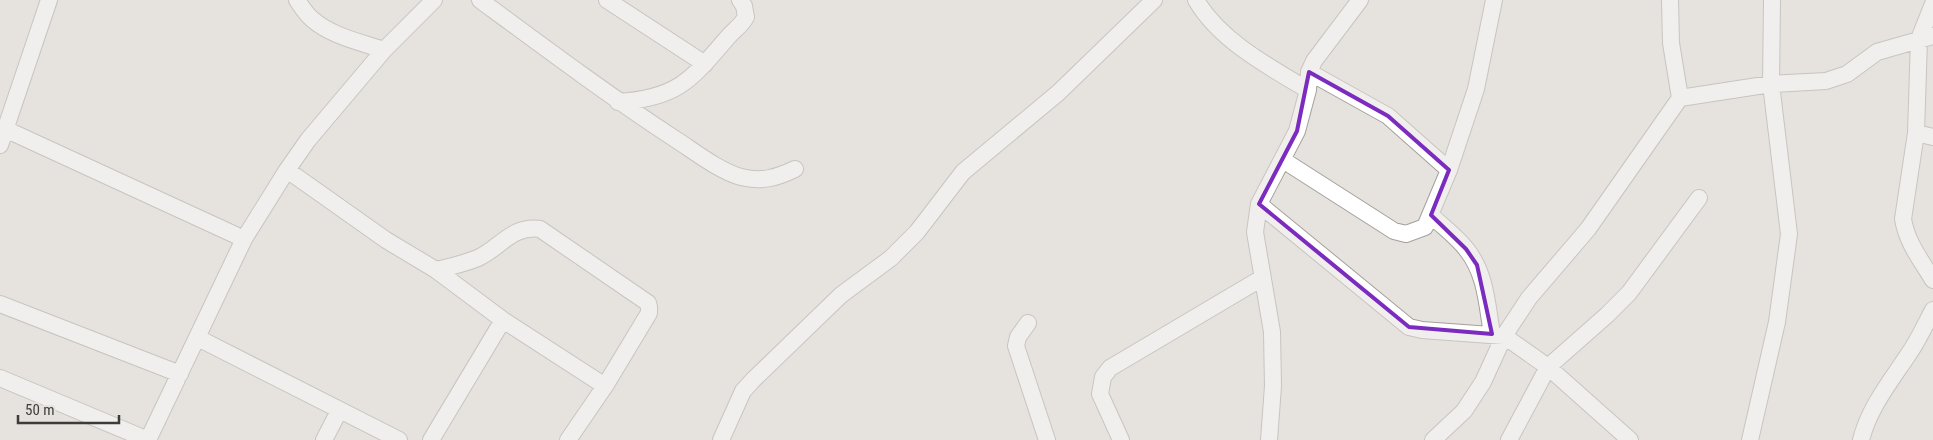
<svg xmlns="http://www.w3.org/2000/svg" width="1933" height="440" font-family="'Roboto Condensed',sans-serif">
<rect width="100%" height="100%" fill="#e6e2de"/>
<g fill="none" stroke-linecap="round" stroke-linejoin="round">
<g stroke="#a4a19d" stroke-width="18">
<path id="street" d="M297 0C301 6 306 14 312 19 331 36 360 42 384 50
M480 0C545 48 608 95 675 139 694 151 719 171 741 177 762 182 776 178 795 169
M607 0 705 64
M1196 0C1219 40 1269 67 1308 90
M1670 0 1671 43 1680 98
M1933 4 1919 39 1916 133 1903 219C1907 243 1921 260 1933 280
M1309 72 1388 116 1449 170
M618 102C678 98 691 80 728 37 734 30 741 26 746 17L744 6 740 0
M5 129 244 239
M1916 133 1933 137
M0 145 49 0
M1283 160 1394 231 1406 234 1425 227 1449 170 1476 89 1494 0
M287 170 386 240 436 270 503 320 605 386
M1259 204 1409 327 1422 330 1504 336 1548 367 1630 440
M1431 215C1443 227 1457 237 1467 250 1486 274 1487 305 1492 334
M436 270C450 267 465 263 478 258 500 248 512 225 540 229L648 303 649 307V313L605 386 568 440
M0 304 180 374
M1028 323 1018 337 1016 346 1047 440
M198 338 399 440
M0 378 148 440
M148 440 244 239 287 170 308 140 384 50 434 0
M324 440 339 411
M431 440 503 320
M721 440 743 391 753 380 841 295 891 258 917 232 963 172 1058 93 1154 0
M1121 440 1100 394 1103 377 1110 368 1262 278
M1269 440 1273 386 1272 332 1255 232 1259 204 1297 131 1308 90 1309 72 1314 61 1360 0
M1433 440 1464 411 1483 382 1504 336 1529 298 1588 229 1680 98 1771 84 1826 81 1847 74 1877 52 1933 36
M1509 440 1548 367 1607 315 1629 293 1699 198
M1750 440 1777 322 1789 234 1771 84 1772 0
M1861 440C1869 408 1890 382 1908 355 1918 341 1925 325 1933 310"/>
</g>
<use href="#street" stroke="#fff" stroke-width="16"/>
</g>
<path d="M0 0H1933V440H0ZM1309 72 1388 116 1449 170 1431 215 1466 249 1477 265 1492 334 1409 327 1259 204 1297 131Z" fill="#e6e2de" fill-opacity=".55" fill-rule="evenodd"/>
<path fill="none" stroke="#7b2cbf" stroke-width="4" stroke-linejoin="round" d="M1309 72 1388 116 1449 170 1431 215 1466 249 1477 265 1492 334 1409 327 1259 204 1297 131Z"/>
<path d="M18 415v8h101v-8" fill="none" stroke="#3e3c3a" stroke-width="2.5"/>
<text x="25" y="415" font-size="15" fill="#3e3c3a" stroke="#e6e2de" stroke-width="4" paint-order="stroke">50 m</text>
</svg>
